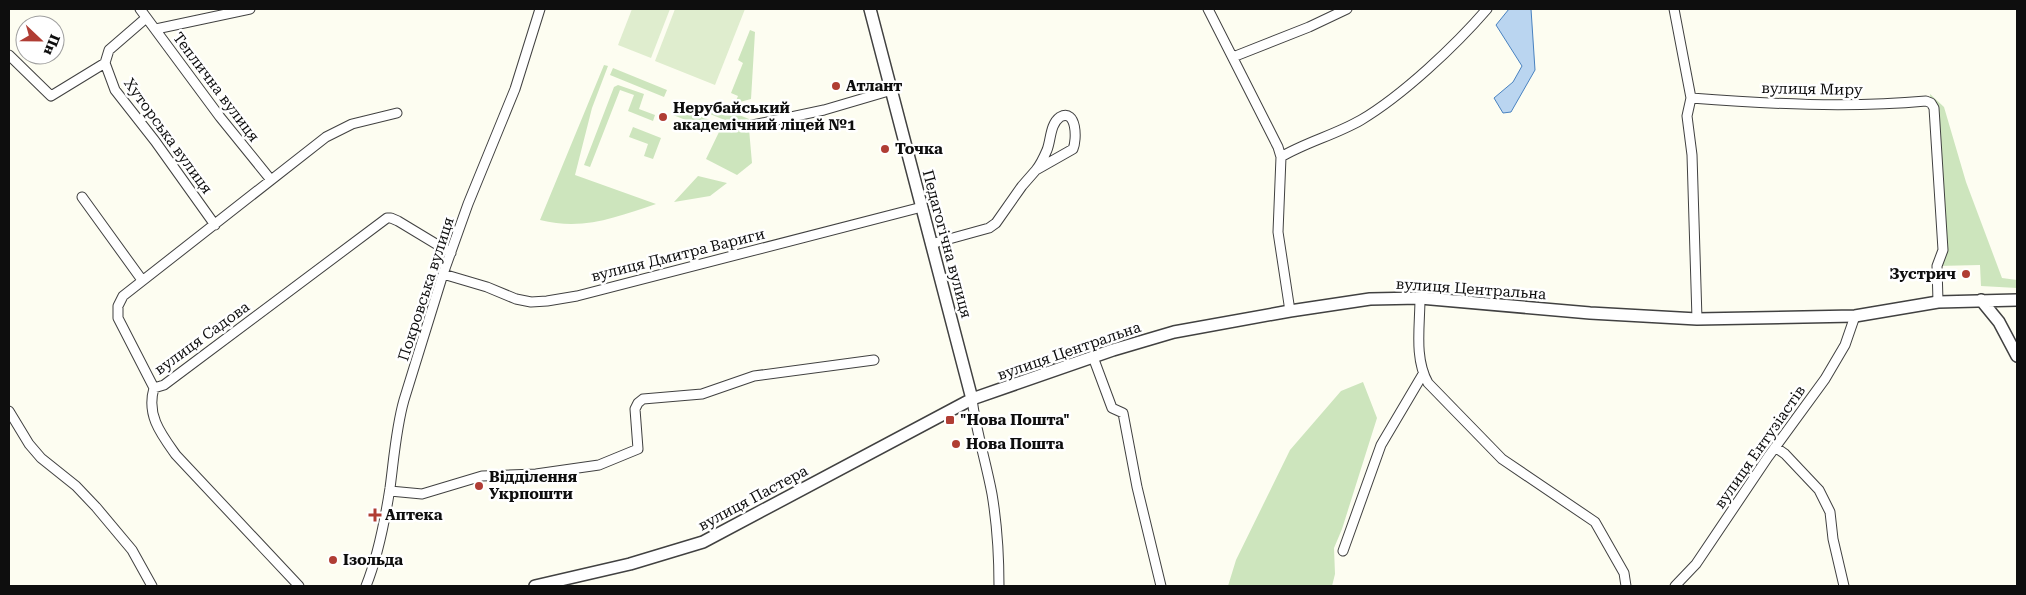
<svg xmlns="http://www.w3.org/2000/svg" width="2026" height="595" font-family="'Roboto Serif',serif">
<rect width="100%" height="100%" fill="#fdfdf1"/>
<path fill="#cde5bd" d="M750 30 755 32 751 99 740 102 739 115 749 119V122L732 123 700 110 702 104 730 115 738 96 731 93 743 63 738 60Z
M604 65 608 66 592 108 575 175 656 204C616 217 584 231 540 220Z
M613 68 667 90 664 97 610 75Z
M618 85 644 94 639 109 655 115 653 121 628 111 634 95 620 90 590 167 584 165 614 87Z
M1930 94 1944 107 1966 182 2002 278 2017 280V288L1981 286 1980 265 1937 266 1943 250Z
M676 107 715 122 706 128 673 115Z
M633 127 661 138 653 159 644 156 648 144 629 137Z
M749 129 752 163 737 175 706 159 719 132Z
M698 176 727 183 710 196 674 202Z
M1363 382 1377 418 1342 529 1334 548 1335 574 1332 586H1228L1236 560 1290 450 1341 391Z"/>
<path fill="#dfedce" d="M632 9H670L651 58 618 45Z
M675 9H745L715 85 655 61Z"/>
<path fill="#bad5f0" stroke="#4982c0" d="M1509 9H1531L1535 70 1511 112 1503 113 1494 98 1513 82 1522 66 1496 25Z"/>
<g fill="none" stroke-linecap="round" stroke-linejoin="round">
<g stroke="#414141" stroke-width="11">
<path id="minor" d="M140 9 220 117 271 180
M1208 9 1278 147 1281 157
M1674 9 1691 98 1687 116 1692 155 1697 319
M146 18 109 50 105 63 115 90 155 141 215 225
M156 29 250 9
M9 55 51 96 105 63
M1233 57 1309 27 1347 9
M1691 98C1769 104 1849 108 1926 101L1931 103 1934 108 1943 250 1937 266 1938 302
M397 113 352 124 326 137 123 296 118 306V318L154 388 164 385 387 218H391L398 221 451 253
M748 126 824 110 892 90
M82 197 142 280
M931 244 989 228 996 223 1022 186 1036 170 1073 149C1077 140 1077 108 1060 117 1050 124 1051 140 1047 150 1044 157 1041 164 1036 170
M443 274 487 287 516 299 531 302 547 301 577 296 922 207
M1420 298C1420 326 1414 358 1428 383L1502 459 1595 522 1624 573 1626 586
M1290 311 1278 232 1281 157C1306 142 1335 135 1361 120 1403 95 1455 46 1487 9
M1093 357 1112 408 1123 413 1137 487 1161 586
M154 388C146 415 161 434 176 455L299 586
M972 399C976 431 986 462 992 494 997 524 999 556 999 586
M9 411 29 444 41 458 76 486 96 507 132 550 152 586
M1775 447 1785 454 1819 490 1830 512 1833 539 1844 586
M390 491 422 494 482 476 536 474 599 465 638 449 635 409 638 403 643 399 702 394 754 376 874 360
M1343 551 1381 445 1423 374
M366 586C378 556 385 520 390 488 394 458 396 428 404 400L443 274 468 204 515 89 540 9
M1675 586 1696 564 1768 457 1825 379 1845 345 1855 316"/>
</g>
<g stroke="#414141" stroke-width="14">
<path id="tertiary" d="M870 9 972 399
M1981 300 1999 322 2017 356
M535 586 630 564 703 542 972 399 1113 350 1174 332 1290 311 1370 299 1420 298 1590 313 1697 319 1855 316 1938 302 2017 300"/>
</g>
<use href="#minor" stroke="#fff" stroke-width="9"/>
<use href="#tertiary" stroke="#fff" stroke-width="11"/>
</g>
<g fill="#b03d34" stroke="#fff" stroke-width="2">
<circle cx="836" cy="86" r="5"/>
<circle cx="663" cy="117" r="5"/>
<circle cx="885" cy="149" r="5"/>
<circle cx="1966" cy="274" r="5"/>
<rect x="945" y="415" width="10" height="10" rx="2.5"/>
<circle cx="956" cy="444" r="5"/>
<circle cx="479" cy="486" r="5"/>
<path d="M372.5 507.5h5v5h5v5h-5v5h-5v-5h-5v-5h5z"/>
<circle cx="333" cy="560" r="5"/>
</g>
<g text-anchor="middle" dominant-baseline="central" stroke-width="5" stroke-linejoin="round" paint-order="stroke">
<g font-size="15" font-weight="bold" fill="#0e0e0e" stroke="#fff" text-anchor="start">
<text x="846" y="86">Атлант</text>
<text x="673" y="108">Нерубайський<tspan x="673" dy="17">академічний ліцей №1</tspan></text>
<text x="895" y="149">Точка</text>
<text x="1956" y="274" text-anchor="end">Зустрич</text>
<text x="960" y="420">"Нова Пошта"</text>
<text x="966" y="444">Нова Пошта</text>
<text x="489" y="477">Відділення<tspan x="489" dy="17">Укрпошти</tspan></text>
<text x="385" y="515">Аптека</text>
<text x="343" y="560">Ізольда</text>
</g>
<g font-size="15" fill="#0e0e0e" stroke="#fff">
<text transform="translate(216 87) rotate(53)">Теплична вулиця</text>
<text transform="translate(1812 89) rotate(1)">вулиця Миру</text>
<text transform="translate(168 136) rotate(54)">Хуторська вулиця</text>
<text transform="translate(947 244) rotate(75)">Педагогічна вулиця</text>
<text transform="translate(678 255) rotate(-14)">вулиця Дмитра Вариги</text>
<text transform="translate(426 289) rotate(-72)">Покровська вулиця</text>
<text transform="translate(1471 289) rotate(4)">вулиця Центральна</text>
<text transform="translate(202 338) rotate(-36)">вулиця Садова</text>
<text transform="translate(1069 351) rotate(-19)">вулиця Центральна</text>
<text transform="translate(1760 447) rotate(-55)">вулиця Ентузіастів</text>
<text transform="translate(753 498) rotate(-28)">вулиця Пастера</text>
</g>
</g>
<rect width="2026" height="595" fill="none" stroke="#0e0e0e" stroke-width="20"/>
<g transform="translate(40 40) rotate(112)"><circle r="24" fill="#ffffff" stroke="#9f9f9f"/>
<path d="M0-4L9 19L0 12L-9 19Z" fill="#b03d34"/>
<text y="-8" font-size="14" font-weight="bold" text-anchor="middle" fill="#0e0e0e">Пн</text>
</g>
</svg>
